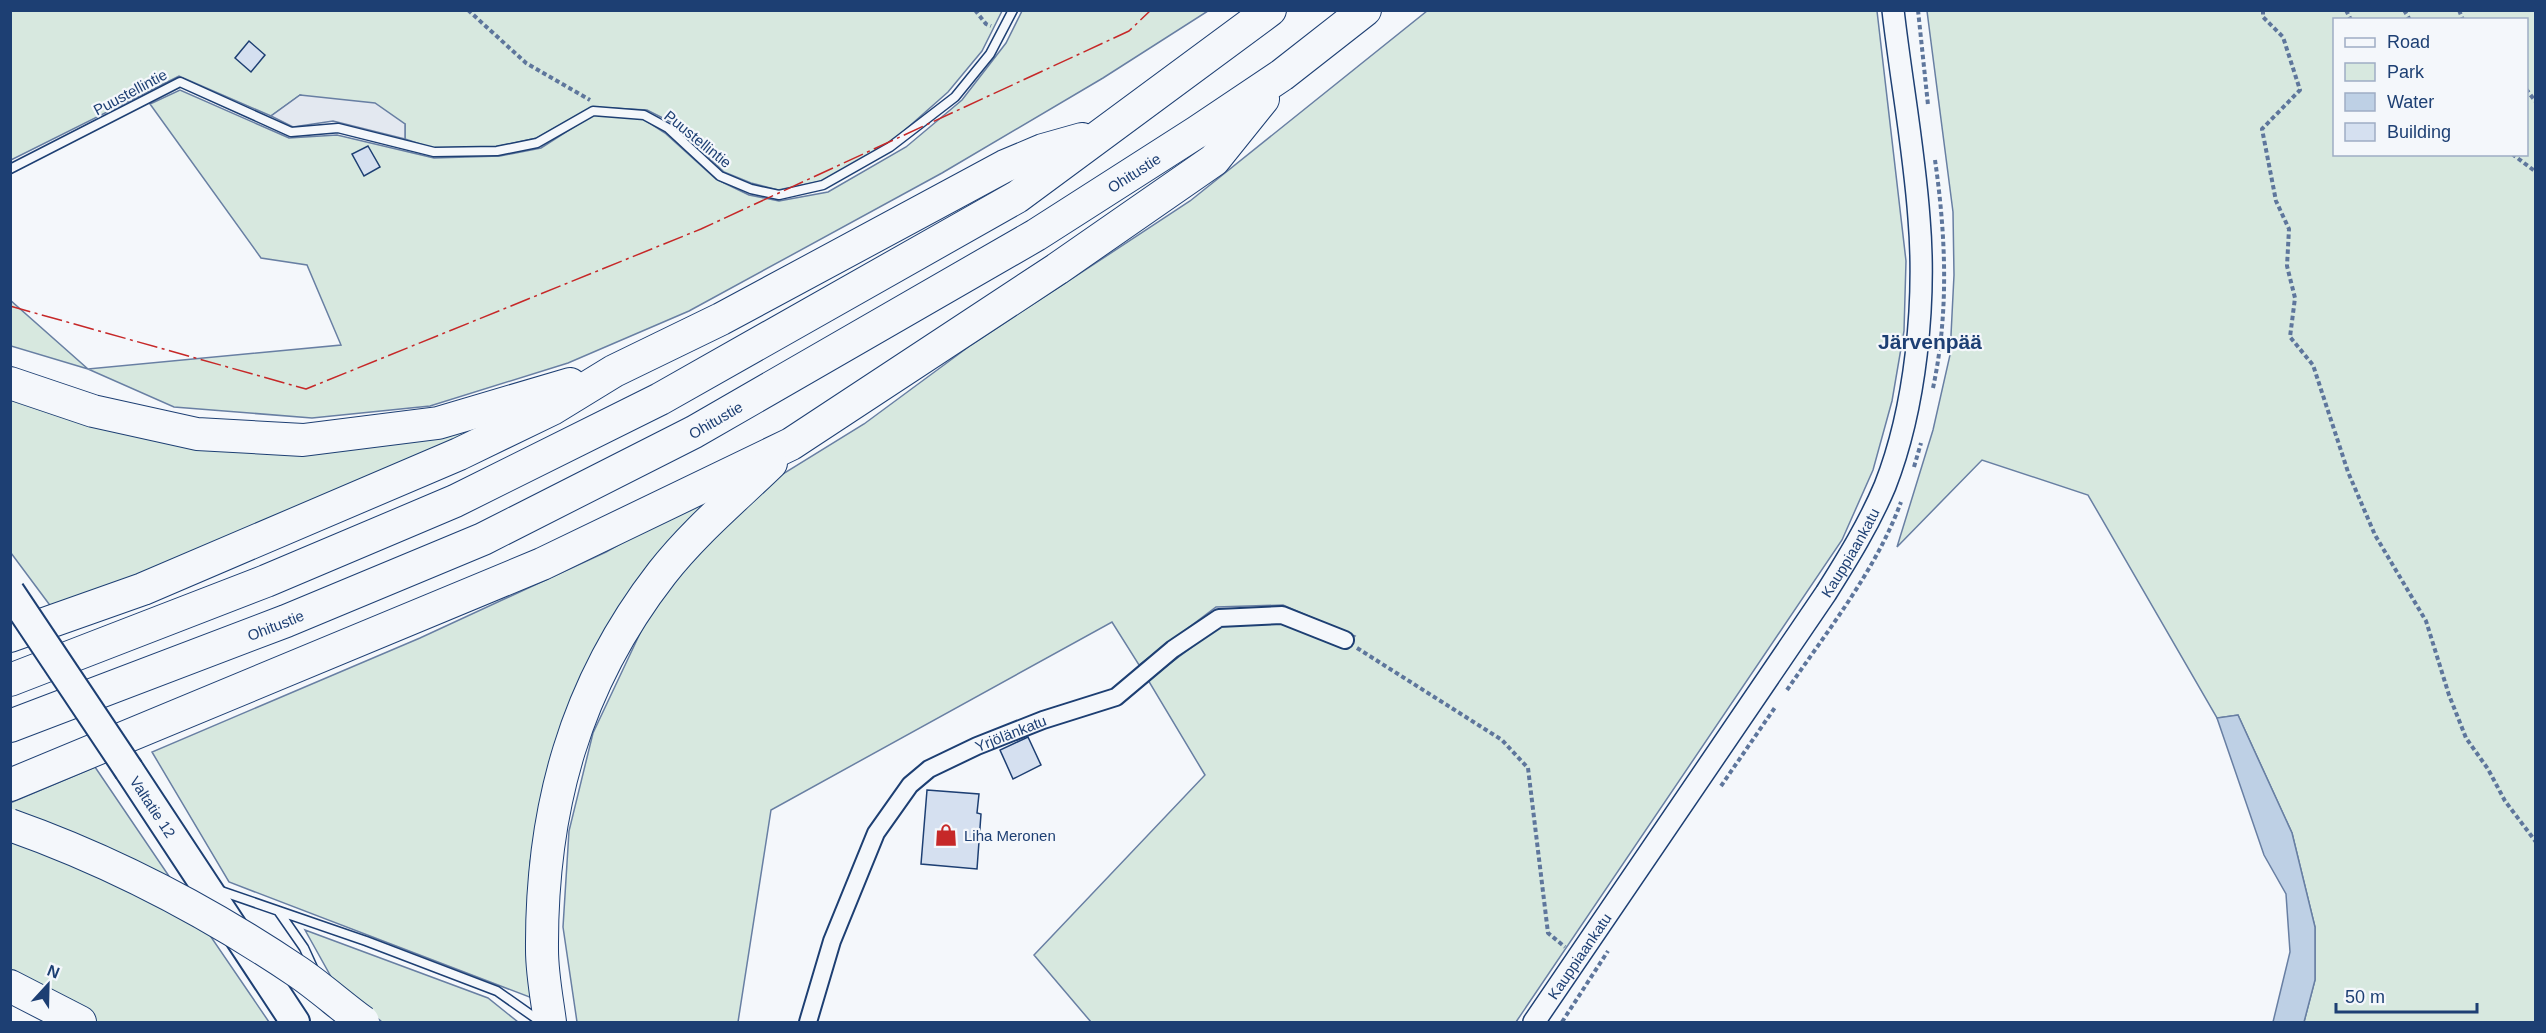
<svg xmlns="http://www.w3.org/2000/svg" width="2546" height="1033" font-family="Helvetica,sans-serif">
<rect width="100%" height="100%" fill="#f4f7fb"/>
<path fill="#d7e8df" stroke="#687fa3" stroke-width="1.5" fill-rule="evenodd" d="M11 11H1002L982 51 948 92 888 145 822 181 778 190 751 183 724 172 673 123 647 110 592 107 537 138 495 147 432 148 405 139V124L300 95 271 116 179 76 11 160Z
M1022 11H1208L1103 78 942 173 689 311 568 363 430 406 312 418 174 407 88 369 11 346 10 300 88 369 341 345 307 265 261 258 150 104 180 90 289 138 337 135 434 158 500 156 541 148 594 114 642 118 665 133 716 179 749 195 779 201 828 192 906 147 962 100 1006 43Z
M1427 11H1877L1906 261 1904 331 1892 401 1873 470 1842 540 1516 1022H1091L1034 955 1205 775 1148 680 1220 626 1281 622 1342 648 1355 636 1283 605 1216 607 1139 665 1112 622 771 810 738 1022H577L563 927 569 831 593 733 643 627 686 563 773 480 864 424 971 345 1190 201Z
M1927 11H2535V1022H2304L2315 980V927L2292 833 2238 715 2217 718 2088 495 1982 460 1897 547 1933 430 1950 355 1954 275 1953 212ZM2334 20H2526V154H2334Z
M11 390 159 436 518 411 302 509 52 608 11 553Z
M733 480 557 745 530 862 532 998 229 882 152 752 420 638 606 552Z
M95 767 175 885 11 811 10 803Z
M10 840 127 887 207 931 269 1022H95L11 976Z
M305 930 488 998 518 1022H382L334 982Z"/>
<path fill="#e3e8f0" stroke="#687fa3" stroke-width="1.5" d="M300 95 375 103 405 124V139L333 121 293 127 271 116Z"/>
<path fill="#bed0e5" stroke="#687fa3" stroke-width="1.5" d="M2238 715 2292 833 2315 927V980L2304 1022H2273L2290 952 2286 894 2264 855 2217 718Z"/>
<path fill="#d5e0f0" stroke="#1d3f73" stroke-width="1.5" d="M249 41 265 55 251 72 235 58Z
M368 146 380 167 364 176 352 154Z
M1028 737 1041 765 1013 779 1000 750Z
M927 790 979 794 977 813 981 814 977 869 921 864Z"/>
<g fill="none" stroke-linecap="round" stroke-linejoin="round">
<g stroke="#1d3f73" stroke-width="11">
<path id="service" d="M10 169 180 82 291 132 338 128 434 152 497 151 537 143 593 111 644 115 668 128 720 176 751 189 779 195 823 185 890 147 955 97 990 54 1013 10
M218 890 366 941 497 991 541 1022
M279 912 304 948 314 970"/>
</g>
<g stroke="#1d3f73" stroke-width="20">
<g id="minor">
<path id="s1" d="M808 1022 832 941 876 833 910 785 929 769 977 746 1043 720 1116 697 1173 649 1219 618 1282 615 1345 640"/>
</g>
</g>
<g stroke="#1d3f73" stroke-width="24">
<g id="tertiary">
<path id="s2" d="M1534 1022 1826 593C1848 558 1869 524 1885 486 1916 407 1926 302 1919 218 1914 148 1901 80 1893 10"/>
</g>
</g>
<g stroke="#1d3f73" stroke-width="32">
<g id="trunk">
<path id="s3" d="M129 770 295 1022"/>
</g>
</g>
<g stroke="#1d3f73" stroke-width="34">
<g id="motorway">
<path d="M10 383 93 411 197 434 303 440 438 423 570 384"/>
<path d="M10 636 143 589 459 454 552 409 614 371 721 319 1005 166 1043 150 1082 139"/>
<path d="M10 680 266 581 455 501 660 399 1017 197 1270 10"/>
<path id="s4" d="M10 726 286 621 483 539 694 432 1036 235 1197 132 1282 75 1365 10"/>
<path d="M10 785 542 564 791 444 1057 269 1214 160 1263 99"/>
<path d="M10 986 80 1022"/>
<path d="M550 1022C547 999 542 974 542 950 541 809 575 685 662 573 694 532 735 498 771 463"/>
</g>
</g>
<path stroke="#5e769c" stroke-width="4" stroke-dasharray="4.5 3" stroke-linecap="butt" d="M468 10 526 63 590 100
M975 10 986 24 991 26
M1918 10 1928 105
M2263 10V17L2283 37 2300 90 2262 129 2276 201 2289 229 2287 266 2295 298 2290 337 2313 365 2348 472 2375 535 2426 621 2449 695 2466 738 2488 769 2505 801 2536 842
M2346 10 2351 20
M2404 10 2410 20
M2459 10 2463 20
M2526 89 2536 102
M2512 154 2536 172
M1933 388C1949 313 1946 236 1935 160
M1914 467 1921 443
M1357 648 1502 740 1528 768 1548 933 1565 947
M1787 690C1828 630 1876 570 1901 502
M1721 786 1776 706
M1562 1022 1608 951"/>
<use href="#service" stroke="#f4f7fb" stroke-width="8"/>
<use href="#minor" stroke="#f4f7fb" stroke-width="16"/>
<use href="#tertiary" stroke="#f4f7fb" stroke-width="21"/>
<use href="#trunk" stroke="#f4f7fb" stroke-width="28"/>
<use href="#motorway" stroke="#f4f7fb" stroke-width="32"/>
<g stroke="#1d3f73" stroke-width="32" stroke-linecap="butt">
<path id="trunk-bridge" d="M10 592 129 770"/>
</g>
<g stroke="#1d3f73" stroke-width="34" stroke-linecap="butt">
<path id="motorway-bridge" d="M10 825C112 861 209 912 298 972 320 987 341 1006 363 1022"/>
</g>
<use href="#trunk-bridge" stroke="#f4f7fb" stroke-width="28"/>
<use href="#motorway-bridge" stroke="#f4f7fb" stroke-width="32"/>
<path stroke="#c62828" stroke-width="1.5" stroke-dasharray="21 4.5 3 4.5" stroke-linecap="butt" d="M10 306 306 389 701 229 1129 31 1151 10"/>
</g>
<defs>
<g id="shop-bare" transform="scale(1.8)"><path d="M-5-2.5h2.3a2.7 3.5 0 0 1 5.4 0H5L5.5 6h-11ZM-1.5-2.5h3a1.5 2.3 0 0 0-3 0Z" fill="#c62828" stroke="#f4f7fb" stroke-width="2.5" paint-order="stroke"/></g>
</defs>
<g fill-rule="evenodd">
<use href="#shop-bare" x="946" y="835"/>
</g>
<g text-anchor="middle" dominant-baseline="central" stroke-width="4.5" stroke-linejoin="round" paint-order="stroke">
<g font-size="15" fill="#1d3f73" stroke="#f4f7fb">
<text transform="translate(130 92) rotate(-28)">Puustellintie</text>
<text transform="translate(698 139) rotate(39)">Puustellintie</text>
<text stroke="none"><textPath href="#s4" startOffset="1256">Ohitustie</textPath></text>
<text stroke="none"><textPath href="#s4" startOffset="770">Ohitustie</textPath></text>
<text stroke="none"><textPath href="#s2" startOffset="566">Kauppiaankatu</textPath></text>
<text stroke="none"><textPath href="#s4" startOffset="284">Ohitustie</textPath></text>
<text stroke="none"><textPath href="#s1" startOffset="374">Yrjölänkatu</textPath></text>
<text stroke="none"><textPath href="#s3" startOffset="44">Valtatie 12</textPath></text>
<text stroke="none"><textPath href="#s2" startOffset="80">Kauppiaankatu</textPath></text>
</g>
<g font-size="15" fill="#1d3f73" stroke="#f4f7fb" text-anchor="start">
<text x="964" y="835">Liha Meronen</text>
</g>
<g font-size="21" font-weight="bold" fill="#1d3f73" stroke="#f4f7fb">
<text x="1930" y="341">Järvenpää</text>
</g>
</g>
<rect width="2546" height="1033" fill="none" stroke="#1d3f73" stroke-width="24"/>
<rect x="2333" y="18" width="195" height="138" fill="#f4f7fb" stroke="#9eadc5" stroke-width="1.5"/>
<rect x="2345" y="38" width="30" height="9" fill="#f4f7fb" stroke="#9eadc5" stroke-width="1.5"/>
<text x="2387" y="48" font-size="18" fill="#1d3f73">Road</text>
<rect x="2345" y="63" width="30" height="18" fill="#d7e8df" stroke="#9eadc5" stroke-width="1.5"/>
<text x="2387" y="78" font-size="18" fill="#1d3f73">Park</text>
<rect x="2345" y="93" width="30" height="18" fill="#bed0e5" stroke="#9eadc5" stroke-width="1.5"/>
<text x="2387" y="108" font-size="18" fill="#1d3f73">Water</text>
<rect x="2345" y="123" width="30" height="18" fill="#d5e0f0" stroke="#9eadc5" stroke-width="1.5"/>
<text x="2387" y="138" font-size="18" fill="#1d3f73">Building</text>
<g transform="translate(48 985) rotate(22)" stroke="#f4f7fb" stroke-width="4.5" paint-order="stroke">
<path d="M0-4.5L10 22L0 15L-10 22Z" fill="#1d3f73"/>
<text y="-9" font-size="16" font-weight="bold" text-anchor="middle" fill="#1d3f73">N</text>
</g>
<path d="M2336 1003v9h141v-9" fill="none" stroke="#1d3f73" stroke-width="3"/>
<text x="2345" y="1003" font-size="18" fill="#1d3f73" stroke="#f4f7fb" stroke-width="4.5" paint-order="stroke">50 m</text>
</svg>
